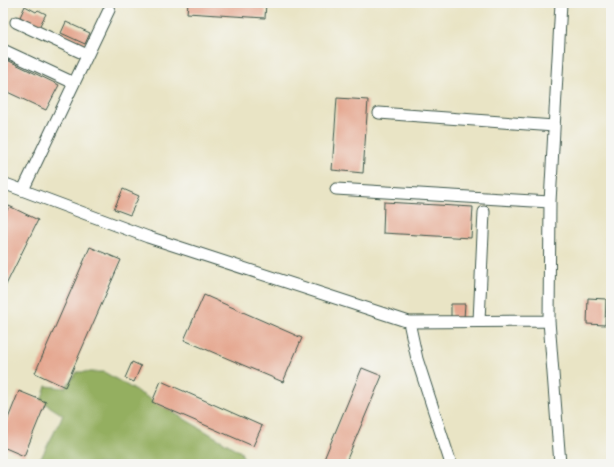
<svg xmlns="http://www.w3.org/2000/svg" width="614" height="467" font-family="'Playpen Sans',sans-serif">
<rect width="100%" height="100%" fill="#f6f6f2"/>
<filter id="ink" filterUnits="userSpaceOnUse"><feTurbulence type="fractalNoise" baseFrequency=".025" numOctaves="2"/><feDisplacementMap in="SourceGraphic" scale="8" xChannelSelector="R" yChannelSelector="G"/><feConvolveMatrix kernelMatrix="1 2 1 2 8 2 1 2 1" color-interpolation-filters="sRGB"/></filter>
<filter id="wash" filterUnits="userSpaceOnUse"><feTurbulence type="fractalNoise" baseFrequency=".012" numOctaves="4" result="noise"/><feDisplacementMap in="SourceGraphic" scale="16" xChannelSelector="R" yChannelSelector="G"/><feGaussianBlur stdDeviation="0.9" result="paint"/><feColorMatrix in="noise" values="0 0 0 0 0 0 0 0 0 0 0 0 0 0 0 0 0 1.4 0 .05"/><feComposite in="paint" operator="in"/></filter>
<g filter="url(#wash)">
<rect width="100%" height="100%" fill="#e9e4c5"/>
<path fill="#94af60" stroke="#5a764a" d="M77 372H104L241 452 246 464H32L42 456 63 415 41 401 46 386 65 388Z"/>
<g id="blocks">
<path fill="#e5a790" d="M188 3H266L265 18 187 13Z
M25 6 36 12 38 10 46 14 39 27 20 17Z
M66 22 90 33 85 44 61 33Z
M3 58 59 85 46 110 3 90Z
M337 98 368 100 363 173 332 170Z
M123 189 139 196 130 215 114 209Z
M384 202 473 207 471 238 383 233Z
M9 206 38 220 3 291V219Z
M90 247 121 260 65 387 35 373Z
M204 295 302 338 283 382 184 340Z
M588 298 606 299 605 325 587 324Z
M451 304H465L464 318 451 317Z
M132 362 141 366 134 382 125 378Z
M362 368 382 376 345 464H322Z
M161 381 262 426 253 446 152 402Z
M19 391 46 402 24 456 3 447V431Z"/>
</g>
</g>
<g filter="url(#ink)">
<use href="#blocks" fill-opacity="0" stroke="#3d564a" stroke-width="1"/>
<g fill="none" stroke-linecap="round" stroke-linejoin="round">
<g stroke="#3d564a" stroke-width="13">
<path id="minor" d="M16 22 87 55
M3 50 74 83
M379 113 554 126
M3 183 148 237 409 322 549 321
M336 189 550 202
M23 190 109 10
M479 321 484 212
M409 322 417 359 451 464
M560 464 549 321 550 202 561 3"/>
</g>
<use href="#minor" stroke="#fff" stroke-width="11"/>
</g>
</g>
<rect width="614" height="467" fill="none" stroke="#f6f6f2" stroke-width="16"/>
</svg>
